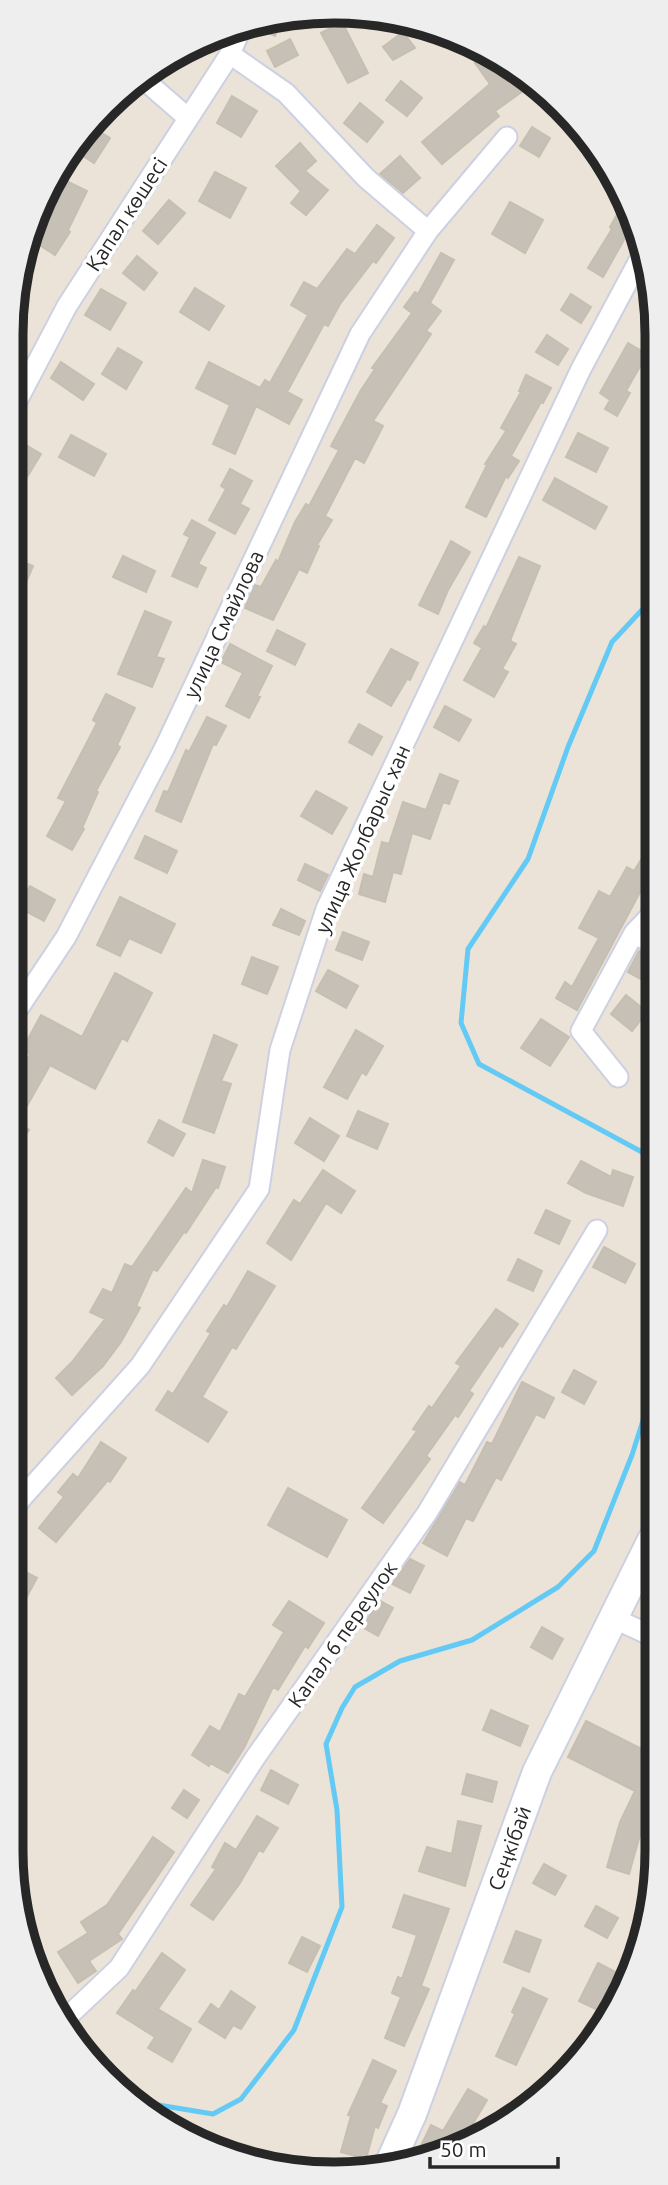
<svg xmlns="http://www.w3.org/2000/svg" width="668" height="2185" font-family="Ubuntu,sans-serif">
<rect width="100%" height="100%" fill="#ebe3d7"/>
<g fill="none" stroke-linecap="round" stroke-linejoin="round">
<path stroke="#62caf5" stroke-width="5" d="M653 1158 479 1064 461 1023 468 949 528 859 568 747 612 642 654 597
M140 2102 213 2114 241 2099 294 2030 342 1907 337 1810 326 1744 342 1708 355 1687 400 1661 472 1640 558 1587 594 1551 632 1455 652 1392"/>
</g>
<path fill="#c6c0b7" stroke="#c6bfb1" stroke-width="2" d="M271 17H282L275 36 261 30 265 19Z
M342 22 368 73 348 83 321 33Z
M403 32 415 48 393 60 383 47Z
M290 39 298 55 275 67 267 51Z
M490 52 534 83 495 111 499 116 442 164 422 142 490 84 475 63Z
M401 81 422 98 407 116 386 100Z
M232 96 257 111 241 137 217 123Z
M360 103 383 122 367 142 344 123Z
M92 127 110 138 94 163 71 148Z
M532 127 550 138 539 157 520 146Z
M300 143 316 161 305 171 328 190 306 215 291 203 301 191 276 166Z
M400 156 420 178 403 193 380 174Z
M215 172 246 188 230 218 199 201Z
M58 177 87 191 68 230 70 232 55 255 30 239 51 205 46 203Z
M169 200 185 213 158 244 143 231Z
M510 202 543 220 525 253 492 234Z
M620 209 631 215 634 222 603 277 588 268 612 229 610 227Z
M377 225 394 238 376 263 373 261 340 304 328 326 324 324 287 392 302 400 289 424 256 406 235 454 213 444 230 405 196 388 209 362 260 388 265 380 270 383 308 315 291 305 304 282 317 289 347 249 355 254Z
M441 253 454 260 430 303 441 311 426 331 431 334 373 421 383 426 364 463 355 458 325 516 332 520 317 545 319 546 307 573 299 569 273 620 245 608 255 585 261 587 276 560 278 562 295 522 306 504 309 506 339 450 331 446 361 390 375 369 372 368 412 313 404 307 415 292 418 294Z
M137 256 157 273 144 290 123 273Z
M195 288 224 306 209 330 180 312Z
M101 289 126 303 110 330 85 315Z
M571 294 591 307 581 323 561 310Z
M547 335 568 349 558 365 536 352Z
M628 343 647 354 626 391 630 393 617 416 605 409 610 400 600 393Z
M118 348 142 362 126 389 102 374Z
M61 362 94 384 83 400 51 378Z
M526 375 551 388 543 403 541 402 511 456 519 461 508 478 506 476 486 517 466 507 487 465 485 464 506 431 501 428 521 392 519 391Z
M578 433 608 448 596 472 566 457Z
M71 435 106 454 94 476 59 457Z
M16 439 41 454 16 495Z
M230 469 252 481 240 504 249 509 235 534 209 520 226 489 221 486Z
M555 478 607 507 595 529 543 500Z
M192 520 215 533 198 564 206 568 197 587 172 576 190 537 184 534Z
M451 541 470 552 448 590 438 614 419 605Z
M123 556 155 571 146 592 113 577Z
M519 557 540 566 510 641 516 644 502 669 508 672 494 697 464 680 482 648 474 643 484 626 486 628Z
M16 559 33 566 16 606H15Z
M145 611 171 622 156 657 164 659 152 687 118 674Z
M277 630 305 644 295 665 267 651Z
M230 644 272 666 257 696 260 697 249 718 226 706 243 673 221 662Z
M391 649 418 663 410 680 407 679 391 706 367 692Z
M106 694 135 708 117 745 120 747 96 791 98 792 82 828 84 829 72 850 47 836 66 801 58 798 97 723 93 720Z
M445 706 471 720 459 741 434 727Z
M207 717 226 726 216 745 213 744 181 822 156 811 164 791 168 792 186 750 189 752Z
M359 724 382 737 372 755 349 742Z
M440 774 458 781 449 804 443 802 430 839 412 833 401 874 393 872 385 902 359 894 364 874 373 877 382 842 389 844 403 802 426 810Z
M316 791 347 808 332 834 301 816Z
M145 836 177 851 167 873 135 858Z
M654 839 653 868 577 1010 556 998 565 982 572 987 599 938 579 928 599 891 610 897 627 867 634 871Z
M305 864 328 875 320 891 298 880Z
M30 886 55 900 44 921 18 907Z
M120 897 175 924 161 953 129 938 120 956 97 945Z
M281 909 305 921 299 935 273 925Z
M343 932 369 942 362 960 336 950Z
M639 951 653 959V969L646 982 628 972Z
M252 957 278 967 267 994 242 984Z
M328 970 358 986 346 1008 316 991Z
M115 973 152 993 127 1041 122 1038 95 1089 50 1065 18 1122 29 1130 13 1152 14 1084 30 1054 22 1050 41 1015 82 1037Z
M626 995 647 1012 632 1031 611 1014Z
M541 1019 569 1037 550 1066 521 1048Z
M356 1030 383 1046 366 1075 362 1072 347 1099 324 1087Z
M214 1035 237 1045 221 1081 231 1084 214 1133 183 1122Z
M358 1111 388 1124 377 1149 347 1136Z
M310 1118 339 1136 324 1161 295 1143Z
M159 1120 185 1134 173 1156 148 1142Z
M203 1160 225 1167 218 1188 216 1187 186 1233 184 1232 157 1271 153 1269 136 1306 140 1308 121 1342 103 1366 72 1395 56 1378 72 1362 105 1319 90 1312 103 1289 112 1293 125 1264 132 1267 186 1188 192 1193Z
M581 1161 611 1177 613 1170 633 1177 623 1206 586 1193 568 1183Z
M323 1170 355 1191 341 1213 326 1203 291 1260 267 1243 294 1200 300 1204Z
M546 1210 570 1221 559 1244 535 1233Z
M604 1247 635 1264 625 1283 593 1267Z
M518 1259 542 1271 533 1291 508 1280Z
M248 1271 275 1286 236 1349 232 1347 202 1397 227 1412 208 1442 156 1410 168 1391 173 1394 211 1333 207 1331 224 1305 227 1307Z
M496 1309 518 1324 502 1347 500 1345 469 1391 473 1394 458 1417 455 1415 426 1456 430 1459 383 1523 362 1508 417 1431 413 1429 429 1406 432 1408 461 1366 456 1363Z
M574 1370 596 1382 584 1404 562 1392Z
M522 1382 554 1398 544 1418 536 1414 501 1480 496 1477 473 1521 466 1518 447 1556 423 1543 460 1482 465 1485 487 1442 492 1444Z
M101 1442 126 1458 110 1482 108 1480 56 1542 39 1528 64 1497 58 1492 73 1474 78 1478Z
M288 1488 347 1520 327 1557 268 1525Z
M410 1559 424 1566 410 1593 392 1584Z
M16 1567 37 1578 25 1600 12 1593V1575Z
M289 1601 324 1623 308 1648 305 1646 278 1690 273 1687 244 1748 228 1773 210 1763 209 1766 192 1755 210 1726 220 1732 239 1694 245 1697 284 1632 273 1625Z
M380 1601 393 1608 378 1636 362 1627Z
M542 1627 563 1639 552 1659 531 1647Z
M491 1710 528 1726 520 1746 483 1730Z
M586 1721 652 1754 651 1823 645 1837 640 1835 629 1874 607 1867 620 1822 635 1791 568 1757Z
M271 1770 298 1785 288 1804 261 1790Z
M467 1774 497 1782 492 1802 462 1794Z
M184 1790 199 1800 187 1818 172 1808Z
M257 1816 278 1828 263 1852 259 1850 240 1883 213 1920 191 1905 216 1869 212 1867 225 1843 236 1850Z
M458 1821 481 1826 465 1886 419 1871 427 1847 452 1854Z
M153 1837 174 1852 118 1934 122 1939 89 1961 96 1971 78 1983 58 1952 88 1933 81 1922 107 1905Z
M544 1864 566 1876 555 1895 533 1883Z
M404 1895 449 1909 421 1986 429 1989 404 2046 385 2038 401 1997 392 1993 398 1977 402 1979 417 1935 393 1927Z
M596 1906 618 1918 607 1938 585 1926Z
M516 1931 541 1940 529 1972 504 1962Z
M302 1937 320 1946 307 1972 289 1963Z
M162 1953 185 1970 158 2009 191 2029 172 2062 148 2048 155 2037 117 2013 133 1990 135 1992Z
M598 1963 625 1977 608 2015 579 2001Z
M523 1988 547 1999 516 2065 496 2056 515 2014 512 2012Z
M231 1991 255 2007 241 2029 233 2025 225 2038 199 2022 211 2004 219 2010Z
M373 2060 396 2071 380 2103 387 2106 378 2128 375 2126 366 2159 341 2152 351 2116 348 2115Z
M468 2089 487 2100 462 2142 418 2163 412 2164 431 2125 443 2131Z"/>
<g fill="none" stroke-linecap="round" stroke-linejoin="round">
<g stroke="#ccd0e2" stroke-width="23">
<path id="street" d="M230 54 286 93 366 178 428 231
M142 78 188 118
M16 403 67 306 230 54 241 29
M634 933 653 944
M14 1015 66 937 164 749 360 334 428 231 507 137
M618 1077 581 1031 634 933 653 913
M12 1513 21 1499 140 1366 259 1189 280 1050 326 909 581 369 643 253
M613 1618 652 1636
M64 2020 119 1968 255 1758 427 1513 597 1230"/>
</g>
<g stroke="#ccd0e2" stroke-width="32">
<path id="secondary" d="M389 2165 412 2114 537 1772 652 1540"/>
</g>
<use href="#street" stroke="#fff" stroke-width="19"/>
<use href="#secondary" stroke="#fff" stroke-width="28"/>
</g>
<g text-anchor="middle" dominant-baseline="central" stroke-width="7" stroke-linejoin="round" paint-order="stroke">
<g font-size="21" fill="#272727" stroke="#fff">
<text transform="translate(126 214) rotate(-57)">Қапал көшесі</text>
<text transform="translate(223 624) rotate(-65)">улица Смайлова</text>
<text transform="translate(362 839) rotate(-66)">улица Жолбарыс хан</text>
<text transform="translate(342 1634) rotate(-55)">Капал 6 переулок</text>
<text transform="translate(509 1848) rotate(-70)">Сеңкібай</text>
</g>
</g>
<path d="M0 0H668V2185H0ZM334 23H334A311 311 0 0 1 645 334V1851A311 311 0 0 1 334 2162H334A311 311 0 0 1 23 1851V334A311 311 0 0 1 334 23Z" fill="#eee" fill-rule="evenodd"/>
<path fill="none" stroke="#272727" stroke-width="9" d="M334 23H334A311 311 0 0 1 645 334V1851A311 311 0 0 1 334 2162H334A311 311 0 0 1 23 1851V334A311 311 0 0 1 334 23Z"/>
<path d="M430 2157v10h128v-10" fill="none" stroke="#272727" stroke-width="3.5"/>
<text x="440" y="2157" font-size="21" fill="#272727" stroke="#ffffff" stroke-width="5" paint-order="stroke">50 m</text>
</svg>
